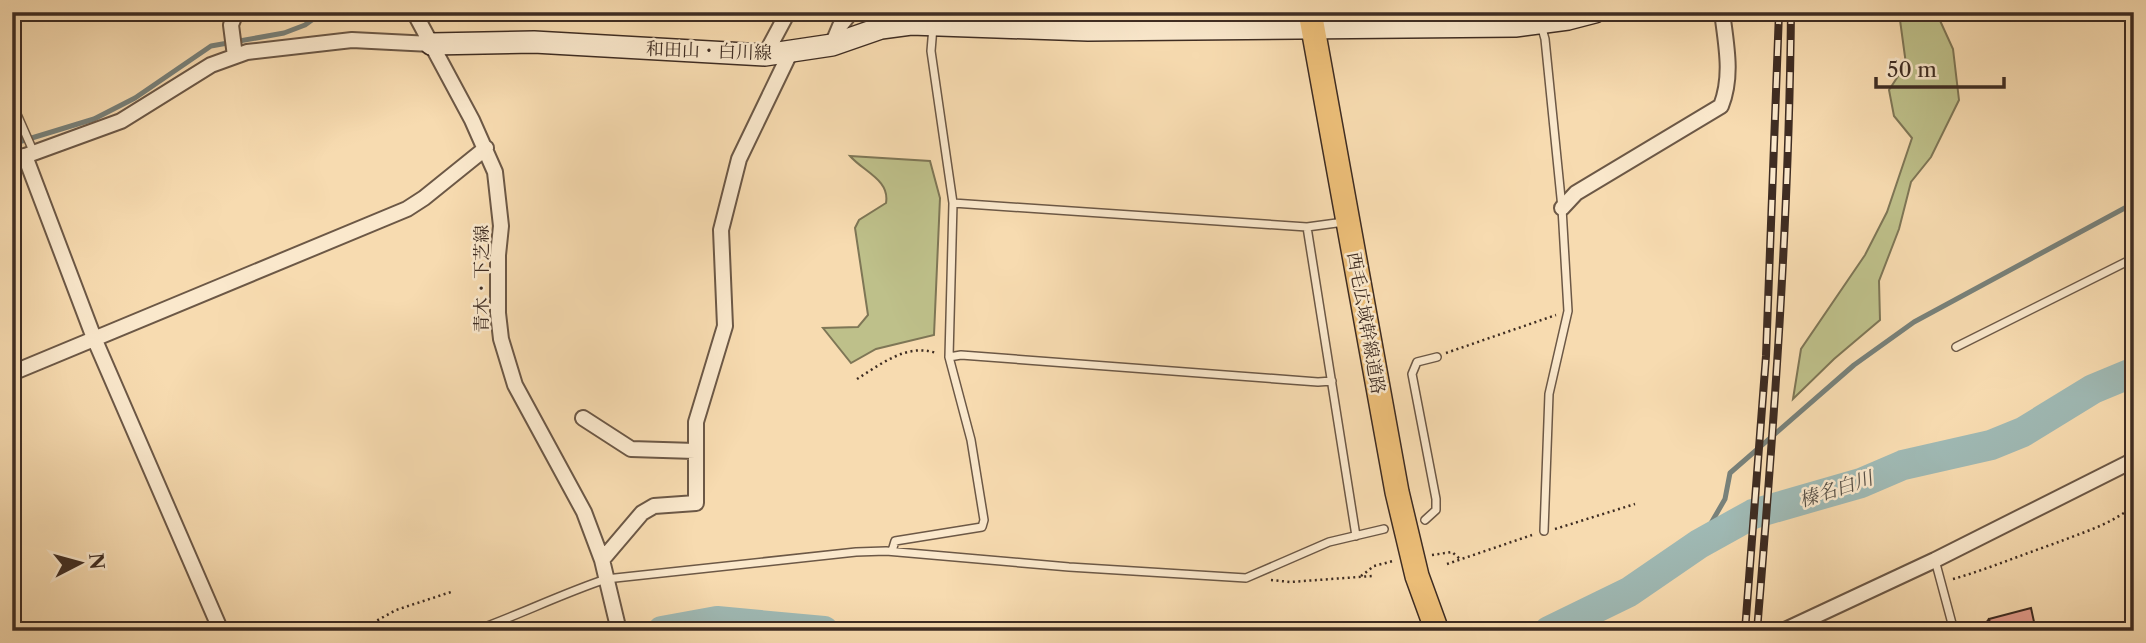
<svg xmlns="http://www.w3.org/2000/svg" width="2146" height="643" font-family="'Libre Caslon Text','Noto Serif JP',serif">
<rect width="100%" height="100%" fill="#f7dbb0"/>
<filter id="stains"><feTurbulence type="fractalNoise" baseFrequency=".00286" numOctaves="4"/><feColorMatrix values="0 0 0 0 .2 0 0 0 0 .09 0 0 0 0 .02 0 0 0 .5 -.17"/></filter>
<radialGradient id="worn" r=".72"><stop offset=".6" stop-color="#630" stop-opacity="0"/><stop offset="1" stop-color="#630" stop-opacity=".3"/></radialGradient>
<path fill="#bec08a" stroke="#7e7656" stroke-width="2" d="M1937 14 1953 49 1959 100 1931 157 1911 182 1899 229 1879 281 1880 320 1834 359 1793 399 1801 349 1865 255 1887 212 1912 138 1894 116 1889 90 1906 64 1900 20Z
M850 156 930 161 940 198 934 335 876 349 851 363 823 328 858 327 868 315 855 228 859 220 886 203C890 180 864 172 850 156Z"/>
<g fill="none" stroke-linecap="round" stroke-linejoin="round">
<path stroke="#78817a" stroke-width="5" d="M12 144 94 119 135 98 211 46 284 33 305 25 323 12
M1699 544 1725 499 1730 473 1854 365 1914 322 2134 203"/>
<path stroke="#9fb9b4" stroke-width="30" d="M662 631 717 621 824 631
M1549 631 1629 592 1699 544 1753 514 1861 483 1903 465 1991 445 2023 432 2093 389 2134 372"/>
<g stroke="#6c5846" stroke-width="10">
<path id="lane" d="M1541 25 1545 39 1562 208 1568 311 1549 394 1544 531
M933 27 931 51 953 203 949 357 961 355 1318 382 1332 381
M12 103 34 153
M953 203 1307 227 1344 222
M1307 227 1356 536
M1956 347 2134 258
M1425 520 1436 510V499L1412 374 1417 362 1437 357
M892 551 895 541 982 527 984 520 971 440 949 357
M1935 560 1954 631
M474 631C519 615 561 594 606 579L856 552 886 551 1069 567 1246 578 1329 542 1384 529"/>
</g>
<g stroke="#6c5846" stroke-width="18">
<path id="street" d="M414 12 472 120 495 172 501 226 498 255V313L501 339 515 385 584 512 602 560 619 631
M832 45 840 26 851 12
M765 55 788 12
M235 56 231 25 236 12
M25 156 94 338 221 631
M12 158 25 156 121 121 211 65 247 52 352 40 431 44
M1562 208 1576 193 1721 106C1733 76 1726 44 1722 12
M12 373 407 209 424 198 486 148
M583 418 631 449 695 451
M602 560 642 513 654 506 696 503V422L725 326 721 230 739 159 790 53
M1783 631 1935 560 2134 460"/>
</g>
<g stroke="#3e2c22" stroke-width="24">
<path id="secondary" d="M431 44 534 42 765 55 832 45 881 28 911 24 1088 30 1515 26 1568 19 1595 12"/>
</g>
<g stroke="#3e2c22" stroke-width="26">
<path id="primary" d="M1310 12 1397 492 1417 576 1437 631"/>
</g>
<path stroke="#3e2c22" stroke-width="2.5" stroke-dasharray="2 3.5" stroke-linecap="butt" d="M1446 353 1556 315
M857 379C881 364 907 343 936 353
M1555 529 1635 504
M1432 555 1452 552 1460 559
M1447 564 1532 535
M1361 576 1374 566 1393 561
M1953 579C1988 569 2021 555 2056 543 2081 533 2113 524 2134 505
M1271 580 1290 582 1372 576
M358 631 396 610 454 591"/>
<use href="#lane" stroke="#fae8cc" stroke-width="7"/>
<use href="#street" stroke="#fae8cc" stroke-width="14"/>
<use href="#secondary" stroke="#fae8cc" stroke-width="21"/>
<use href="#primary" stroke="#ecbe78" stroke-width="23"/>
<g stroke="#3e2c22" stroke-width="8">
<path id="rail" d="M1745 631 1766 356 1779 12
M1757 631C1774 425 1789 219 1791 12"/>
</g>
<use href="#rail" stroke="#fae8cc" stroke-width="5" stroke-dasharray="16" stroke-linecap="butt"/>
</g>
<path fill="#c28578" stroke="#3e2c22" stroke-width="2" d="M1989 619 2036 631H1980Z"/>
<path fill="#e29b8b" stroke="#3e2c22" stroke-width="2" d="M2031 608 2036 631H1992L1989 619Z"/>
<g text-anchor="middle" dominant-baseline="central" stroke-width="5" stroke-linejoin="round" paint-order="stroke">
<g font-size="18" fill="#3e2c22" stroke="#fae8cc">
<text transform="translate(709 51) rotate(2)">和田山・白川線</text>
<text transform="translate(482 279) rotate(-90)">青木・下芝線</text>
<text transform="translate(1366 323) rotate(80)">西毛広域幹線道路</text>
</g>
<g font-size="19" font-style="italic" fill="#564f46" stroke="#fae8cc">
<text transform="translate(1836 489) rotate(-18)">榛名白川</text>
</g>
</g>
<rect width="2146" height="643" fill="none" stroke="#f7dbb0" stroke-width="42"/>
<rect x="14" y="14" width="2118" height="615" fill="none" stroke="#3e2c22" stroke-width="3.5"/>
<rect x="21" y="21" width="2104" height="601" fill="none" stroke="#3e2c22" stroke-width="2"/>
<g transform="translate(80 563) rotate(84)" stroke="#fae8cc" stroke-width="5" paint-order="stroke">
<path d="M0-5L12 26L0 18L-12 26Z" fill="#3e2c22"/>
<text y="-10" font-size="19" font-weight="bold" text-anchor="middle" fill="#3e2c22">N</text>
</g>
<path d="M1876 77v10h128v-10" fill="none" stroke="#3e2c22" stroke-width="3.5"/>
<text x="1887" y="77" font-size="21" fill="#3e2c22" stroke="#fae8cc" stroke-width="5" paint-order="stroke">50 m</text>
<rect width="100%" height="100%" filter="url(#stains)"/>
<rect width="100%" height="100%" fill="url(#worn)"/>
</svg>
